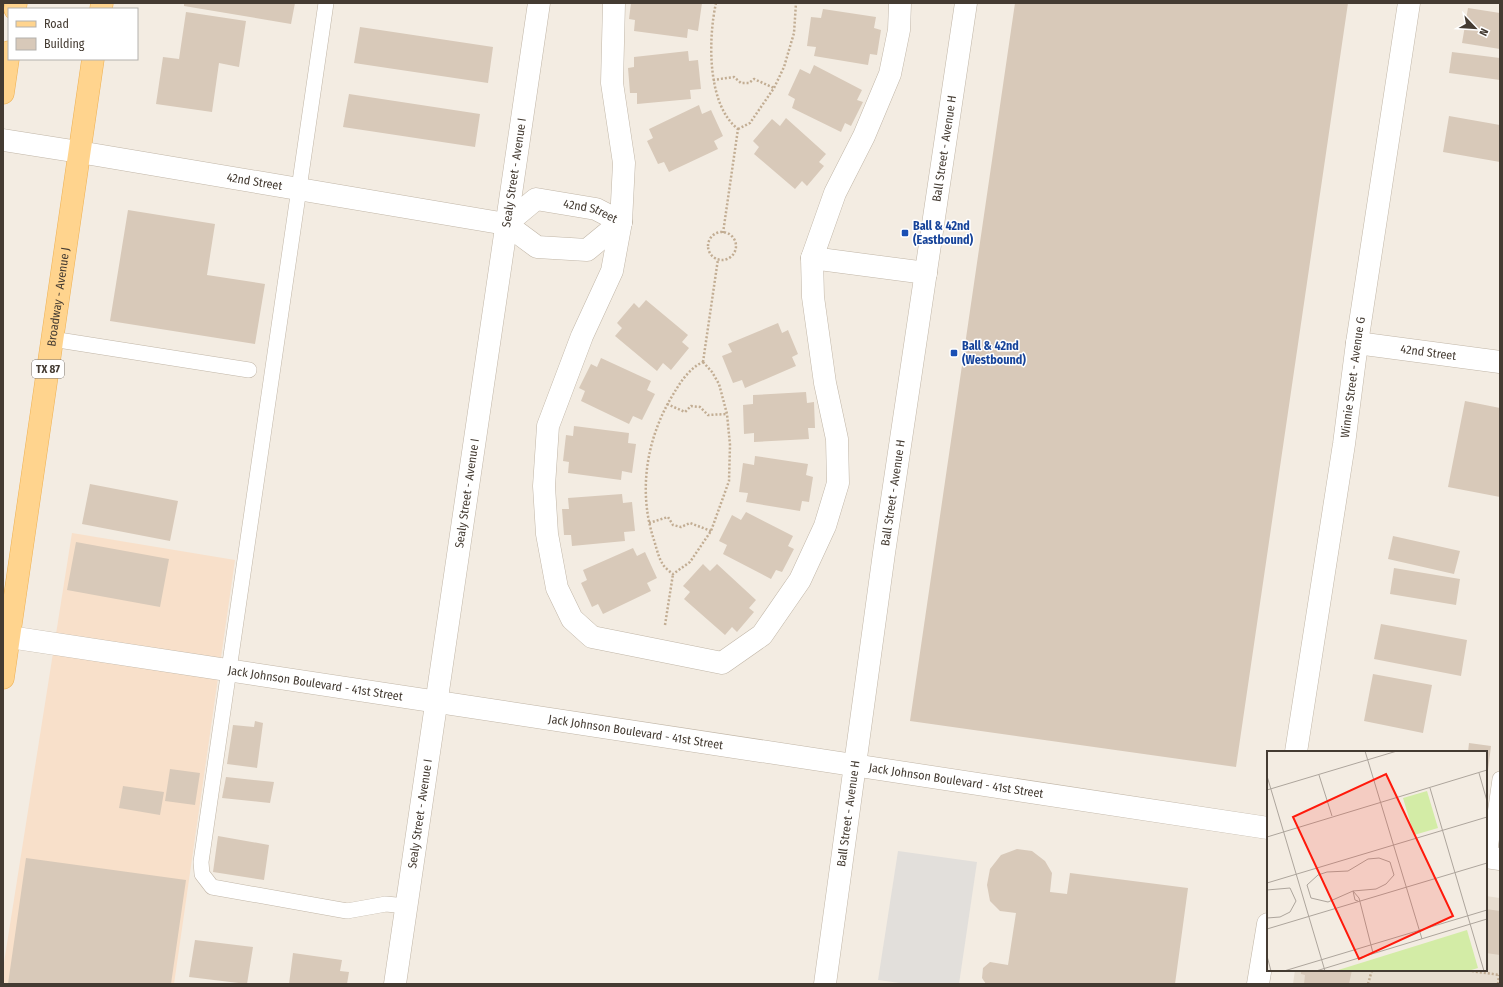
<svg xmlns="http://www.w3.org/2000/svg" width="1503" height="987" font-family="'Fira Sans Condensed',sans-serif">
<rect width="100%" height="100%" fill="#f3ece2"/>
<path fill="#e7ddcf" d="M1486 896 1500 898V984H1293L1295 970H1486Z"/>
<path fill="#f8e0ca" d="M72 533 235 560 174 984H3V969Z"/>
<path fill="#e2dfdb" d="M898 851 977 862 959 984H907L878 980Z"/>
<path fill="#d8c9b9" d="M184 3H295L291 24 184 6Z
M631 3H702L698 31 688 29 687 38 634 31 635 20 629 19Z
M1015 3H1348L1236 767 910 721Z
M1468 8 1500 13V49L1462 43Z
M823 9 876 17 874 28 881 30 877 55 870 54 868 65 814 56 816 47 807 46 811 17 821 18Z
M186 12 246 21 239 67 219 63 212 112 156 104 163 57 179 59Z
M360 27 493 47 488 83 354 63Z
M688 51 689 61 698 60 701 89 690 90 691 99 637 104V93H630L628 68 634 67V57Z
M1452 52 1500 58V80L1449 73Z
M814 65 862 90 857 100 863 102 851 126 845 123 841 132 792 108 795 99 788 95 800 69 810 74Z
M349 94 480 114 475 147 343 127Z
M699 105 702 114 711 110 723 136 714 141 718 149 669 172 664 162 658 164 647 141 653 138 649 129Z
M1449 116 1500 125V162L1443 152Z
M786 118 826 154 819 162 824 166 807 186 802 181 795 189 754 154 759 147 753 141 772 119 780 126Z
M128 210 215 224 207 275 265 284 255 344 110 321Z
M646 300 688 335 682 342 689 348 671 370 663 363 657 371 615 336 622 328 617 323 634 303 639 308Z
M778 323 782 333 788 330 798 354 792 357 796 366 745 388 742 380 733 383 722 356 732 352 728 344Z
M601 358 651 381 647 390 655 394 642 420 633 416 629 424 581 401 585 391 579 388 591 364 597 367Z
M806 392 807 403 814 402 815 428H808L809 439 754 442V433L744 434 743 405 753 404V395Z
M1465 401 1500 408V497L1448 487Z
M574 426 629 433 628 443 636 444 632 473 622 471 621 480 568 473 569 462 563 461 566 435 573 436Z
M755 456 808 464 806 475 813 477 809 502 802 501 800 511 746 502 748 493 739 492 743 463 754 465Z
M90 484 178 501 170 541 82 524Z
M622 494 623 503 632 502 635 531 624 532 625 541 572 546 571 535H564L562 509H569L568 498Z
M746 512 793 536 788 546 794 549 782 572 776 570 771 579 723 554 727 545 719 541 732 515 741 520Z
M1393 536 1460 551 1454 574 1388 559Z
M76 542 169 559 160 607 67 590Z
M633 548 637 556 645 552 657 578 647 583 651 591 603 614 598 604 592 607 581 583 587 580 583 570Z
M703 564 710 571 717 564 756 600 749 608 754 612 737 632 732 627 725 635 684 599 690 592 683 586Z
M1394 568 1460 579 1456 605 1390 594Z
M1381 624 1467 640 1461 676 1374 659Z
M1373 674 1432 685 1423 733 1364 721Z
M255 721 263 723 257 768 227 764 233 725 254 727Z
M1469 743 1491 746 1487 779 1486 752H1468Z
M170 769 200 773 195 805 165 801Z
M226 777 274 782 270 803 222 798Z
M123 786 164 792 160 815 119 808Z
M218 836 269 845 264 880 213 872Z
M1017 849 1032 851 1045 861 1052 873 1050 892 1067 894 1070 873 1188 888 1175 984H986L982 978 983 968 990 962 1008 965 1016 913 1000 911 990 901 987 885 990 869 1001 855Z
M26 858 186 880 171 984H8Z
M1486 909 1500 911V955L1486 953Z
M195 940 253 947 247 984 189 977Z
M293 953 342 960 340 971 349 972 347 984H289Z
M1301 970H1352L1349 984H1304L1305 975 1301 974Z"/>
<g fill="none" stroke-linecap="round" stroke-linejoin="round">
<g stroke="#c1b6a7" stroke-width="16">
<path id="service" d="M326 3 201 862 202 874 212 887 347 911 386 904 406 906
M52 339 249 370
M1489 857 1500 779"/>
</g>
<g stroke="#c1b6a7" stroke-width="23">
<g id="minor">
<path d="M614 3 612 83 624 163 621 222 612 271 582 336 548 426 544 486 547 534 557 588 572 619 592 637 722 663 762 635 800 580 825 526 838 483 837 439 825 383 813 297 812 258 835 193 864 136 890 74 899 30 900 3"/>
<path id="s1" d="M3 140 79 152 506 224 537 247 587 250 621 222"/>
<path id="s2" d="M506 224 536 199 596 209 621 222"/>
<path d="M812 258 926 273"/>
<path id="s3" d="M1357 343 1500 362"/>
<path id="s4" d="M3 636 1268 828"/>
<path id="s5" d="M1296 752 1344 444 1357 343 1409 3"/>
<path d="M1486 857 1500 859"/>
<path id="s6" d="M395 984 539 3"/>
<path d="M1258 984 1268 924"/>
</g>
</g>
<g stroke="#c1b6a7" stroke-width="23">
<g id="tertiary">
<path id="s7" d="M825 984 884 553 966 3"/>
</g>
</g>
<g stroke="#eeb154" stroke-width="23">
<g id="primary">
<path d="M15 9 16 3"/>
<path d="M101 9 102 3"/>
<path d="M3 93 9 52"/>
<path id="s8" d="M3 678 93 59"/>
</g>
</g>
<path stroke="#c2ad93" stroke-width="2.5" stroke-dasharray="2 2" stroke-linecap="butt" d="M716 3C708 39 707 105 738 129
M713 80 734 77 741 83H749L754 79 774 88
M738 129 750 123 774 88 784 67 794 33 796 3
M708 246a14 14 0 1 1 28 0a14 14 0 1 1-28 0Z
M723 233 738 129
M703 362 712 372 719 384 727 414 730 445 729 481 711 531 690 562 673 574C669 571 664 567 662 563 658 556 656 546 653 537 638 489 647 436 674 393 681 381 690 368 703 362Z
M703 362 718 259
M667 404 685 412 691 406 700 407 708 415 727 414
M649 523 668 517 673 525 681 527 690 523 711 531
M665 625 673 574
M1464 970 1500 975
M1368 984 1372 970
M1498 984 1499 975"/>
<use href="#service" stroke="#fff" stroke-width="15"/>
<use href="#minor" stroke="#fff" stroke-width="22"/>
<use href="#tertiary" stroke="#fff" stroke-width="22"/>
<use href="#primary" stroke="#ffd48e" stroke-width="22"/>
</g>
<g fill="#1a4fb4" stroke="#fff" stroke-width="1.5">
<rect x="901" y="229" width="8" height="8" rx="2"/>
<rect x="950" y="349" width="8" height="8" rx="2"/>
</g>
<g text-anchor="middle" dominant-baseline="central" stroke-width="3" stroke-linejoin="round" paint-order="stroke">
<rect fill="#fff" stroke="#7c7670" stroke-width="1" x="32" y="360" width="32" height="18" rx="3"/>
<g font-size="11" font-weight="bold" fill="#443b32">
<text x="48" y="369">TX 87</text>
</g>
<g font-size="12" fill="#443b32" stroke="#fff">
<text stroke="none"><textPath href="#s7" startOffset="844">Ball Street - Avenue H</textPath></text>
<text stroke="none"><textPath href="#s6" startOffset="820">Sealy Street - Avenue I</textPath></text>
<text stroke="none"><textPath href="#s1" startOffset="255">42nd Street</textPath></text>
<text stroke="none"><textPath href="#s2" startOffset="95">42nd Street</textPath></text>
<text stroke="none"><textPath href="#s8" startOffset="385">Broadway - Avenue J</textPath></text>
<text stroke="none"><textPath href="#s3" startOffset="72">42nd Street</textPath></text>
<text stroke="none"><textPath href="#s5" startOffset="379">Winnie Street - Avenue G</textPath></text>
<text stroke="none"><textPath href="#s6" startOffset="496">Sealy Street - Avenue I</textPath></text>
<text stroke="none"><textPath href="#s7" startOffset="496">Ball Street - Avenue H</textPath></text>
<text stroke="none"><textPath href="#s4" startOffset="316">Jack Johnson Boulevard - 41st Street</textPath></text>
<text stroke="none"><textPath href="#s4" startOffset="640">Jack Johnson Boulevard - 41st Street</textPath></text>
<text stroke="none"><textPath href="#s4" startOffset="964">Jack Johnson Boulevard - 41st Street</textPath></text>
<text stroke="none"><textPath href="#s6" startOffset="172">Sealy Street - Avenue I</textPath></text>
<text stroke="none"><textPath href="#s7" startOffset="172">Ball Street - Avenue H</textPath></text>
</g>
<g font-size="12" font-weight="bold" fill="#164399" stroke="#fff" text-anchor="start">
<text x="913" y="226">Ball &amp; 42nd<tspan x="913" dy="14">(Eastbound)</tspan></text>
<text x="962" y="346">Ball &amp; 42nd<tspan x="962" dy="14">(Westbound)</tspan></text>
</g>
</g>
<g transform="translate(1267 751)">
<rect width="220" height="220" fill="#f3ece2"/>
<path d="M200 179 211 217 201 220H68Z" fill="#d3eca6"/>
<path d="M160 40 171 77 147 84 136 47Z" fill="#d3eca6"/>
<path fill="none" stroke="#ada59c" stroke-width="1" d="M98 0 155 188M212 22 220 50M52 24 65 65M0 25 58 220M163 37 217 220M0 39 130 0M0 86 220 19M112 107 123 111 127 124 119 133 109 138 86 140 61 151 44 147 40 134 51 124 60 121 81 120 101 108ZM0 132 220 66M0 139 23 137 29 150 23 161 13 166 0 167M86 140 92 147 106 202M86 140 88 149 91 150M0 178 220 112M0 205 4 220M17 220 220 159M49 220 220 168"/>
<path fill="#ff1a0c" fill-opacity="0.15" stroke="#ff1a0c" stroke-width="2" d="M119 23 186 165 92 208 26 66Z"/>
<rect width="220" height="220" fill="none" stroke="#443b32" stroke-width="2"/>
</g>
<rect width="1503" height="987" fill="none" stroke="#443b32" stroke-width="8"/>
<rect x="8" y="8" width="130" height="52" fill="#ffffff" stroke="#b4b1ad"/>
<rect x="16" y="21" width="20" height="6" fill="#ffd48e" stroke="#b4b1ad"/>
<text x="44" y="28" font-size="12" fill="#443b32">Road</text>
<rect x="16" y="38" width="20" height="12" fill="#d8c9b9" stroke="#b4b1ad"/>
<text x="44" y="48" font-size="12" fill="#443b32">Building</text>
<g transform="translate(1475 28) rotate(115)" stroke="#ffffff" stroke-width="3" paint-order="stroke">
<path d="M0-3L7 15L0 10L-7 15Z" fill="#443b32"/>
<text y="-6" font-size="11" font-weight="bold" text-anchor="middle" fill="#443b32">N</text>
</g>
</svg>
